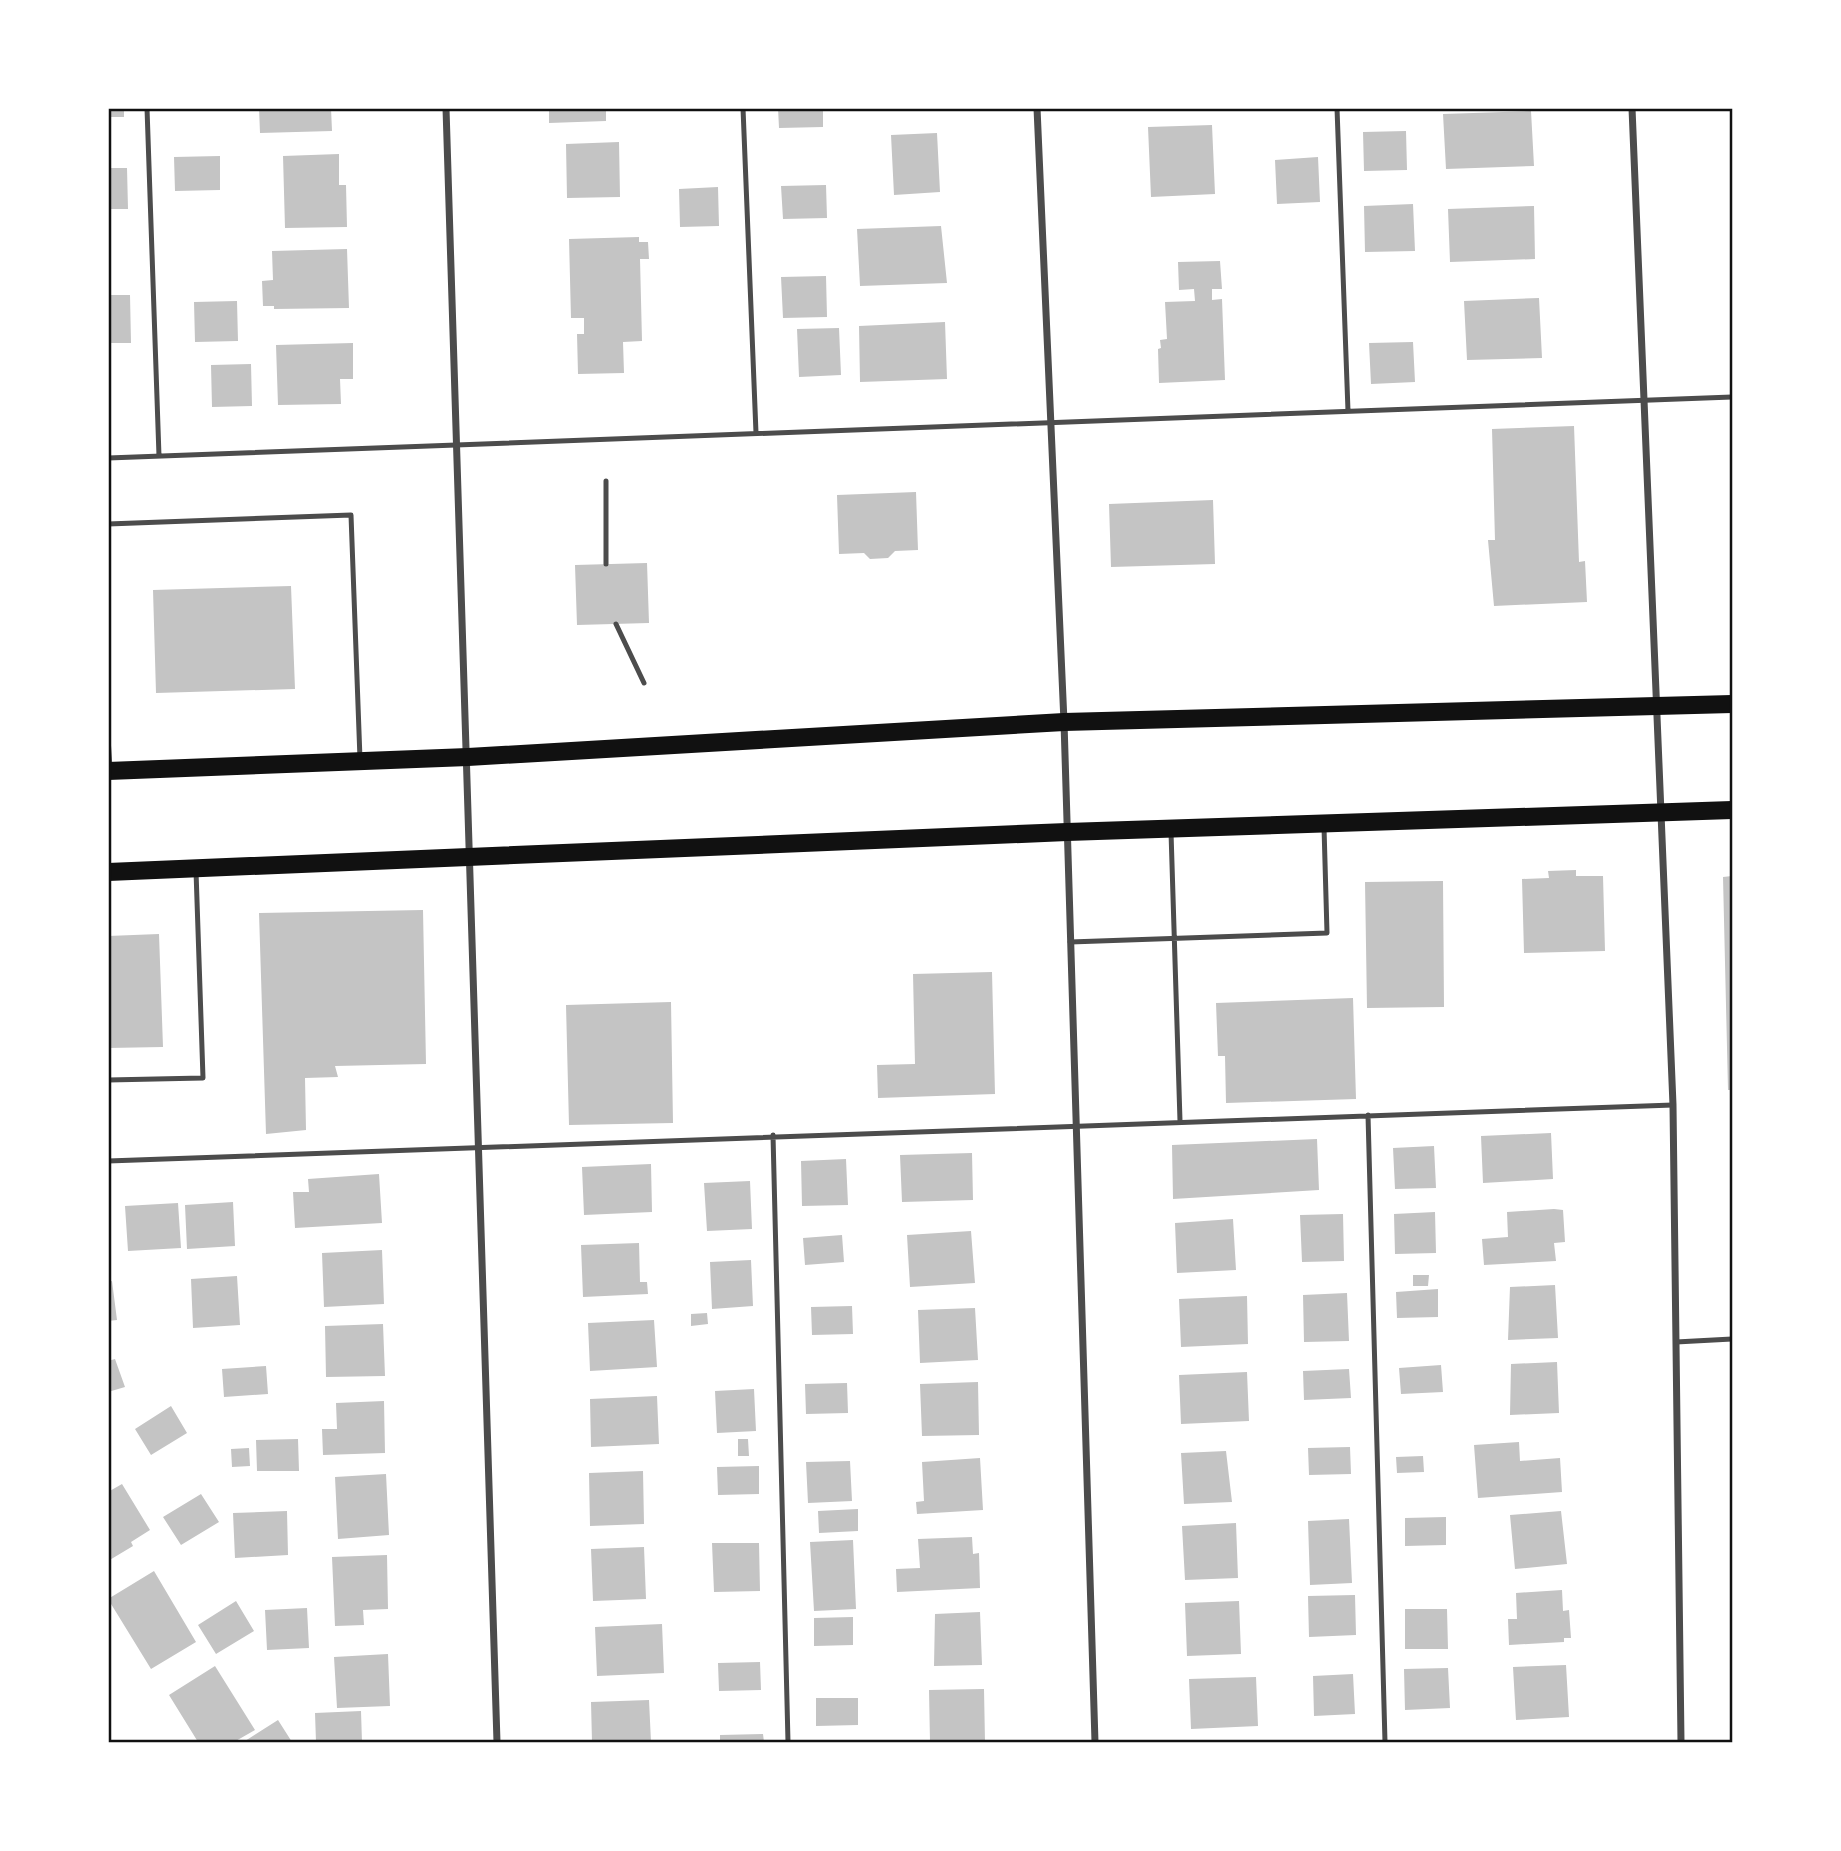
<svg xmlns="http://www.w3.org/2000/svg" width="1841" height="1851" font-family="'Fira Sans Condensed',sans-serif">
<rect width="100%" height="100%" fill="#fff"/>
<path fill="#c4c4c4" d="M108 108H124V117H108Z
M259 108H331L332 131 260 133Z
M549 108H606V121L549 123Z
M778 108H823V127L779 128Z
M1531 111 1534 166 1446 169 1443 114Z
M1212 125 1215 194 1151 197 1148 127Z
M1406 131 1407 170 1364 171 1363 132Z
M937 133 940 192 894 195 891 135Z
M619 142 620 197 567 198 566 144Z
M339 154V185H346L347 227 285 228 283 156Z
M220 156V190L175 191 174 157Z
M1318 157 1320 202 1277 204 1275 160Z
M108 168H127L128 209H108Z
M826 185 827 218 783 219 781 186Z
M718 187 719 226 680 227 679 189Z
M1413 204 1415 251 1365 252 1364 206Z
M1534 206 1535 259 1450 262 1448 209Z
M941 226 947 283 860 286 857 229Z
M639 237V242H648L649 259H640L642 341 623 342 624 373 578 374 577 334H584V318H571L569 239Z
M347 249 349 308 274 309V306H263L262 281 273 280 272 251Z
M1220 261 1222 289H1212V300L1222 299 1225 380 1159 383 1158 349 1161 348 1160 340 1167 339 1165 302 1195 301 1194 289 1179 290 1178 262Z
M826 276 827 317 783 318 781 277Z
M108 295H130L131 343H108Z
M1539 298 1542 358 1467 360 1464 301Z
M237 301 238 341 195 342 194 302Z
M945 322 947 379 860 382 859 326Z
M839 328 841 375 799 377 797 329Z
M1413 342 1415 382 1371 384 1369 343Z
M353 343V379H340L341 404 278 405 276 345Z
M251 364 252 406 212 407 211 365Z
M1574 426 1579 562 1585 561 1587 602 1494 606 1488 540H1495L1492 429Z
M916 492 918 550 895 551 888 558 870 559 864 553 839 554 837 495Z
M1213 500 1215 564 1111 567 1109 504Z
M647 563 649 623 577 625 575 565Z
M291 586 295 689 156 693 153 590Z
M1576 870V876H1603L1605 951 1524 953 1522 879 1549 878 1548 871Z
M1732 876V1090H1728L1723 877Z
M1443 881 1444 1007 1367 1008 1365 882Z
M423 910 426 1064 335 1066 338 1077 305 1078 306 1130 266 1134 259 913Z
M159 934 163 1047 108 1048V936Z
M992 972 995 1094 878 1098 877 1065 915 1064 913 974Z
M1353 998 1356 1099 1226 1103 1225 1056H1218L1216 1003Z
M671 1002 673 1123 569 1125 566 1005Z
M1551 1133 1553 1179 1483 1183 1481 1136Z
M1317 1139 1319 1190 1173 1199 1172 1145Z
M1434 1146 1436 1188 1395 1189 1393 1148Z
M972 1153 973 1200 902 1202 900 1155Z
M846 1159 848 1205 802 1206 801 1161Z
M651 1164 652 1212 584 1215 582 1167Z
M379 1174 382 1223 295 1228 293 1192H309L308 1179Z
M750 1181 752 1229 707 1231 704 1183Z
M233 1202 235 1246 187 1249 185 1205Z
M178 1203 181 1248 128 1251 125 1206Z
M1554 1209 1563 1210 1565 1242 1554 1243 1556 1261 1484 1265 1482 1239 1508 1237 1507 1212Z
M1435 1212 1436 1253 1395 1254 1394 1214Z
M1343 1214 1344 1261 1302 1262 1300 1215Z
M1233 1219 1236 1270 1177 1273 1175 1223Z
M971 1231 975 1283 910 1287 907 1235Z
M842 1235 844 1262 805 1265 803 1238Z
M639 1243 640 1282H647L648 1294 583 1297 581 1245Z
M382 1250 384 1304 324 1307 322 1253Z
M751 1260 753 1306 712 1309 710 1262Z
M1413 1275H1429L1428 1286H1413Z
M237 1276 240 1325 193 1328 191 1279Z
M112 1281 117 1320 108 1321V1282Z
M1555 1285 1558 1338 1508 1340 1510 1287Z
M1438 1289V1317L1397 1318 1396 1292Z
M1347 1293 1349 1341 1304 1342 1303 1295Z
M1247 1296 1248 1344 1181 1347 1179 1299Z
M852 1306 853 1334 812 1335 811 1307Z
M975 1308 978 1360 920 1363 918 1310Z
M707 1313 708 1324 691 1326V1314Z
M654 1320 657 1367 590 1371 588 1323Z
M383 1324 385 1376 326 1377 325 1326Z
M115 1359 125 1387 108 1392V1361Z
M1557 1362 1559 1413 1510 1415 1511 1364Z
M1441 1365 1443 1392 1401 1394 1399 1368Z
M266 1366 268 1394 224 1397 222 1369Z
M1349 1369 1351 1398 1304 1400 1303 1371Z
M1247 1372 1249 1421 1181 1424 1179 1375Z
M978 1382 979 1435 922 1436 920 1384Z
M847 1383 848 1413 806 1414 805 1384Z
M754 1389 756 1431 717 1433 715 1391Z
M657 1396 659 1444 591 1447 590 1399Z
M384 1401 385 1453 323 1455 322 1429H337L336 1403Z
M171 1406 187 1433 151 1455 135 1429Z
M298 1439 299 1471H257L256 1440Z
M738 1439H748L749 1456H738Z
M1519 1442 1520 1461 1560 1458 1562 1492 1478 1498 1474 1445Z
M1350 1447 1351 1474 1309 1475 1308 1448Z
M249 1448 250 1466 232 1467 231 1449Z
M1226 1451 1232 1502 1184 1504 1181 1453Z
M1423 1456 1424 1472 1397 1473 1396 1457Z
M980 1458 983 1510 917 1514 916 1502 924 1501 922 1462Z
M850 1461 852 1501 808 1503 806 1462Z
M759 1466V1494L718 1495 717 1467Z
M643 1471 644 1524 590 1526 589 1473Z
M386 1474 389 1535 338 1539 335 1477Z
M122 1484 150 1530 131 1542 133 1546 108 1561V1492Z
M201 1494 219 1522 181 1545 163 1517Z
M858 1509V1531L819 1533 818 1511Z
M287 1511 288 1555 235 1558 233 1513Z
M1561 1511 1567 1564 1515 1569 1510 1515Z
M1446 1517V1545L1405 1546V1518Z
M1349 1519 1352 1583 1310 1585 1308 1521Z
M1236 1523 1238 1578 1185 1580 1182 1526Z
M972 1537 973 1554 979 1553 980 1588 897 1592 896 1569 920 1568 918 1539Z
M853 1540 856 1609 814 1611 810 1542Z
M712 1543H759L760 1591 714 1592Z
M644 1547 646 1599 593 1601 591 1549Z
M387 1555 388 1609 363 1610 364 1625 335 1626 332 1557Z
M154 1571 196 1642 151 1669 108 1599Z
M1562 1590 1563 1611 1569 1610 1571 1638H1564V1642L1509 1645 1508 1619H1517L1516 1593Z
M1355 1595 1356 1635 1309 1637 1308 1596Z
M236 1601 254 1631 216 1654 198 1625Z
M1239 1601 1241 1654 1187 1656 1185 1603Z
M307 1608 309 1648 267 1650 265 1610Z
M1405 1609H1447L1448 1649H1405Z
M980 1612 982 1665 934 1666 935 1614Z
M853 1617V1645L814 1646V1618Z
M662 1624 664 1673 597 1676 595 1627Z
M388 1654 390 1706 337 1708 334 1657Z
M760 1662 761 1690 719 1691 718 1663Z
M1566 1665 1569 1717 1516 1720 1513 1667Z
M215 1666 255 1730 234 1742H198L169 1695Z
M1448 1668 1450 1708 1405 1710 1404 1669Z
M1353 1674 1355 1714 1314 1716 1313 1676Z
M1256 1677 1258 1726 1191 1729 1189 1679Z
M984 1689 985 1742H930L929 1690Z
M816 1698H858V1725L816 1726Z
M649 1700 651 1742H592L591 1702Z
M361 1711 362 1742H316L315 1713Z
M278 1720 292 1742H246L245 1741Z
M763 1734 764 1742H720V1735Z"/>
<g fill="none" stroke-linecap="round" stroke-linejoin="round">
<path stroke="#4c4c4c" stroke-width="5" d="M147 108 159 456
M743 108 756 433
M1337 108 1348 411
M108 458 1732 397
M606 481V564
M108 524 351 515 360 759
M616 624 644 683
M108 738 110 768
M1171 832 1180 1121
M1070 942 1327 933 1324 827
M108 1080 203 1078 196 871
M1368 1115 1385 1742
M773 1135 788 1742
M108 1161 1673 1105
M1676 1342 1732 1339"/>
<path stroke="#4c4c4c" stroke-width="7" d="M446 108 497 1742
M1037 108 1064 722 1095 1742
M1632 108 1673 1105 1681 1742"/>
<path stroke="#111" stroke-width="18" d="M108 771 468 757 1064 722 1732 704
M108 872 1067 832 1732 810"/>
</g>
<rect width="1841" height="1851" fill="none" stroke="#ffffff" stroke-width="220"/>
<rect x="110" y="110" width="1621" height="1631" fill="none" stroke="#111" stroke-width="2.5"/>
</svg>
